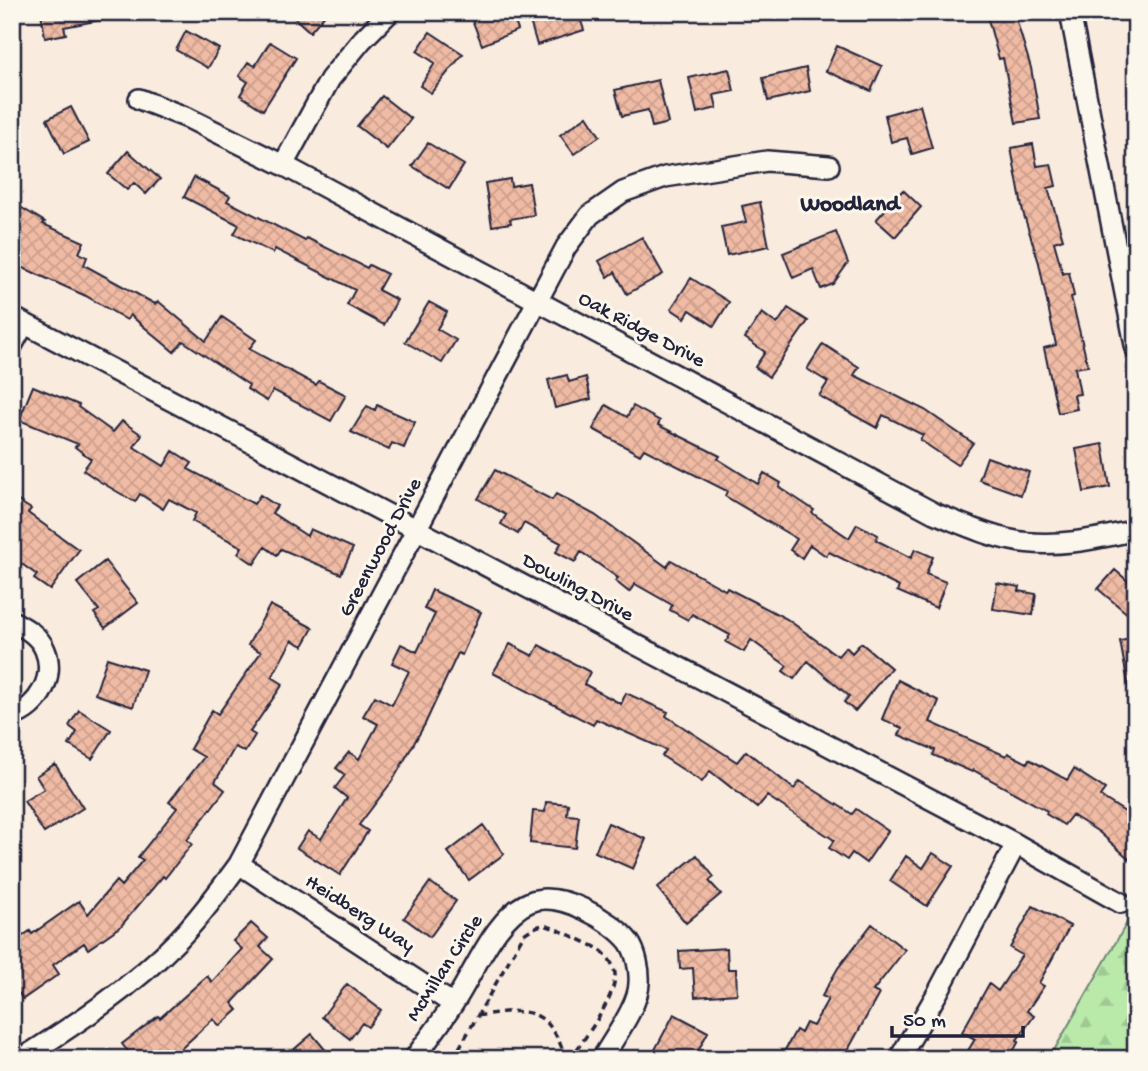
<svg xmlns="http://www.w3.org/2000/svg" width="1148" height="1071" font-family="'Gochi Hand',sans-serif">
<defs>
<pattern id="forest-firs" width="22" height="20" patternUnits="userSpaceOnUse" patternTransform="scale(1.75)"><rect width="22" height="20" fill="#baeaaa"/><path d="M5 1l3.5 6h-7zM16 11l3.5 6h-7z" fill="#a0c893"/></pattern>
<pattern id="building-cross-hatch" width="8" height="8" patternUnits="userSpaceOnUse" patternTransform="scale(1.75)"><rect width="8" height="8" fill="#f0bba4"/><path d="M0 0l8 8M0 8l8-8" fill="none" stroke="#cea08e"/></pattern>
</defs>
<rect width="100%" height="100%" fill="#f9ebde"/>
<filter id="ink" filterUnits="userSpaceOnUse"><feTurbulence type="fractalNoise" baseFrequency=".0143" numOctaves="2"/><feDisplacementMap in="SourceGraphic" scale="14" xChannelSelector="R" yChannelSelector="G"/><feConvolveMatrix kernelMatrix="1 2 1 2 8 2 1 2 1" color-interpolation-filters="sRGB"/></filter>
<g filter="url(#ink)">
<path fill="url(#forest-firs)" stroke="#6e8672" stroke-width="2" d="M1136 907V1059H1049Z"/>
<path fill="url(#building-cross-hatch)" stroke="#22223b" stroke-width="2" d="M41 12H105L106 19 64 27 66 34 45 38Z
M288 12H327L310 32Z
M469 12H511L518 30 482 45Z
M547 12H578L584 30 537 45 529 18Z
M986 12H1014L1031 68 1040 119 1016 123 1003 58 999 59Z
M186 31 219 49 208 68 176 50Z
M430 32 463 54 431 93 420 86 435 63 417 51Z
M270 42 296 58 263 110 240 95 248 82 239 76 248 62 255 66Z
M837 46 882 66 871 91 826 71Z
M806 68 810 91 768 101 763 78Z
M729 69 734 91 714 95 717 108 697 113 689 78Z
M658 80 668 123 652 127 648 110 622 116 615 90Z
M382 96 411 119 387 149 357 126Z
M920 105 932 148 912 154 907 138 891 142 885 115Z
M71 107 89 142 64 154 47 119Z
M587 116 600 136 574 154 560 135Z
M428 143 464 165 449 189 412 166Z
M1033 144 1037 166 1051 164 1056 186 1048 188 1063 239 1054 242 1063 274 1069 272 1074 296 1071 297 1088 366 1075 368 1080 394 1074 395 1077 409 1058 413 1044 348 1056 345 1039 263 1023 212 1011 148Z
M128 151 160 179 146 194 134 183 127 190 108 174Z
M194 177 230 196 227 201 305 241 307 238 367 268 369 265 387 274 378 290 397 300 384 325 347 305 355 290 275 249 273 253 234 234 239 225 184 197Z
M510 179 511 186 529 183 534 215 510 219 511 223 492 226 485 183Z
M903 190 921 207 895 237 876 220Z
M12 202 45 222 43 224 84 242 79 253 87 257 84 265 155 304 158 301 206 341 222 317 256 340 249 349 316 385 319 381 346 395 331 421 273 390 267 401 247 389 249 385 183 341 174 352 130 315 127 320 86 296 12 263Z
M760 202 769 246 727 255 721 227 746 222 742 206Z
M836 232 848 263 833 284 821 289 813 269 793 278 783 253Z
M642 237 663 274 627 294 615 272 608 277 599 261Z
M691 278 729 302 714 326 690 310 685 318 671 309Z
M429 302 447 312 437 329 456 340 442 363 405 342Z
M788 308 808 321 769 377 755 367 765 352 745 338 762 313 777 324Z
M823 344 859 367 854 375 925 410 973 443 957 465 920 440 923 435 883 415 877 428 819 396 828 382 807 369Z
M567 375 569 382 586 377 591 399 555 408 548 380Z
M33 386 79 405 78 407 113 432 122 421 142 435 134 447 164 466 173 451 192 463 188 469 254 504 260 495 277 506 272 513 307 536 310 529 353 548 341 574 281 549 277 555 265 547 254 564 238 553 242 547 192 521 196 513 169 499 163 509 140 494 135 502 99 481 83 470 91 459 75 447 78 444 19 420Z
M377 405 415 422 404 448 392 443 389 450 351 432 367 406 375 410Z
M606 405 627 417 633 406 660 421 658 425 720 456 718 459 758 484 764 473 781 483 779 487 814 510 812 513 849 538 857 524 878 535 876 540 911 558 915 549 933 557 926 574 946 582 936 608 897 591 899 587 829 552 826 556 810 545 802 558 790 550 797 539 725 496 727 491 644 449 640 455 593 429Z
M1103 444 1110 487 1084 492 1076 449Z
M987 457 1029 472 1021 495 979 480Z
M495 470 552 500 556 494 595 515 667 567 671 560 725 590 727 588 787 619 838 656 846 647 852 653 861 643 891 668 855 711 844 702 849 696 808 661 794 679 783 671 787 666 751 640 744 652 726 642 730 635 692 614 688 620 670 610 672 605 635 584 629 592 615 581 618 578 581 552 575 562 556 552 561 543 524 523 518 534 501 524 506 515 478 499Z
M12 497 31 509 28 513 79 550 50 590 34 579 37 575 12 557Z
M105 561 138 603 105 628 94 613 99 610 77 583Z
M1115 570 1136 588V610L1130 616 1098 589Z
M997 583 1020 587 1019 591 1036 594 1033 615 993 609Z
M432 590 481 612 462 655 458 653 425 724 393 780 359 825 368 831 340 875 297 848 308 831 321 839 347 798 335 788 345 775 336 768 349 752 359 759 378 724 363 716 375 696 392 705 409 671 392 663 401 644 417 652 435 614 424 609Z
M270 605 313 628 303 646 292 640 272 677 283 684 250 732 255 735 245 752 235 747 215 782 225 790 187 840 192 844 165 878 163 876 121 926 88 949 84 943 53 965 59 974 23 999 12 984V953L20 948 15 941 30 931 32 934 79 901 88 914 116 881 121 886 143 860 138 857 177 808 169 802 204 757 190 749 212 710 218 714 261 652 248 645Z
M1136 638V688L1129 689 1120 641Z
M510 644 533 656 539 645 590 672 584 684 621 704 626 693 668 712 666 716 737 762 746 751 794 789 800 781 852 814 856 809 888 831 866 863 852 853 847 860 829 848 834 840 767 796 757 808 710 771 702 782 662 756 666 750 596 719 593 725 493 673Z
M107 658 145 670 133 707 95 694Z
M898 680 939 701 930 722 1006 756 1008 753 1027 763 1029 759 1067 780 1074 769 1105 789 1100 796 1125 812 1128 808 1136 815V865L1099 832 1072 815 1064 825 1046 814 1047 811 973 770 972 772 933 755 935 750 899 735 902 728 882 719Z
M79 710 111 730 92 759 69 745 77 732 69 726Z
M55 764 83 808 44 833 24 801 44 789 36 776Z
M546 802 568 804 567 815 579 816 575 848 530 843 533 811 545 812Z
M608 823 646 839 633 869 595 852Z
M483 825 504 854 469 880 448 852Z
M933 853 953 866 927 906 890 881 906 856 923 868Z
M697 855 714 877 709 881 721 894 686 923 657 888Z
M430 882 456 901 430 937 404 918Z
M1033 906 1070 926 1039 983 1044 986 1027 1011 1034 1016 1017 1040 1019 1041 1009 1059H963L975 1039 962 1032 989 984 998 991 1022 955 1010 948Z
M251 923 268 938 260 947 273 959 232 1003 238 1010 220 1026 213 1019 170 1059H134L122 1044 158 1016 160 1018 207 976 212 982 242 949 233 941Z
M872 924 905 950 873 991 879 994 843 1059H780L796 1030 801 1033 806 1023 813 1026 828 999 822 996 838 968Z
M727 948 728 969H736L737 994 695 997 693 968 680 969 679 951Z
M347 984 381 1010 368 1027 362 1023 350 1039 322 1017Z
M674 1014 708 1032 694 1059H650Z
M312 1034 333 1059H283Z"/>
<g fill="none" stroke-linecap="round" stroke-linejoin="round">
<g stroke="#22223b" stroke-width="24">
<path id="minor" d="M1070 12 1136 350
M139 99 188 118 283 165 934 513C960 523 985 535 1011 540 1051 549 1097 539 1136 530
M283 165 330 79 362 40 390 12
M12 317 1016 844 1121 903
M12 346 24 324
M12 621C25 628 39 635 45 650 56 676 39 708 12 716
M239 864 453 1004
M21 1059C76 1024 133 987 179 939 201 916 220 890 239 864L566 247 590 215 623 192 665 177 767 161 829 166
M414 1059C429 1038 444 1019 457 998 476 968 497 915 530 902 559 890 612 920 629 942 636 952 640 970 639 983 639 1005 613 1039 602 1059
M899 1059 938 992 1016 844"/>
</g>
<path stroke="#22223b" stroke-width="3.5" stroke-dasharray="7 5" stroke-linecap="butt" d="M477 1016C527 1008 548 1005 566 1059
M453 1059 524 934C530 930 536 926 543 925 549 925 590 944 597 948 606 953 614 964 615 974 616 998 584 1039 570 1059"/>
<use href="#minor" stroke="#fbf7ec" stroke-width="19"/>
</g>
</g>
<g text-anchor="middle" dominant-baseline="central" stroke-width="6" stroke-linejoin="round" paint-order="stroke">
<g font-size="21" fill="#22223b" stroke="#fbf7ec">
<text transform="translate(641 331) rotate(28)">Oak Ridge Drive</text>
<text transform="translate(382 548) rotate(-62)">Greenwood Drive</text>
<text transform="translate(577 589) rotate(28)">Dowling Drive</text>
<text transform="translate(359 915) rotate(33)">Heidberg Way</text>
<text transform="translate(446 969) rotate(-57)">McMillan Circle</text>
</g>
<g font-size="23" font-weight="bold" fill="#22223b" stroke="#fbf7ec">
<text x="850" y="205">Woodland</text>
</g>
</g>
<rect width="1148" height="1071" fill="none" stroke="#fbf7ec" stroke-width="42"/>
<rect x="21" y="21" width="1106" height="1029" fill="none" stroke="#22223b" stroke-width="2.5" filter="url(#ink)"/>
<path d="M892 1026v10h131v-10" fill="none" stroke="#22223b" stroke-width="3.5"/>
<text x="903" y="1026" font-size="21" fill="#22223b" stroke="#fbf7ec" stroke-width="5" paint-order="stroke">50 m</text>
</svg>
